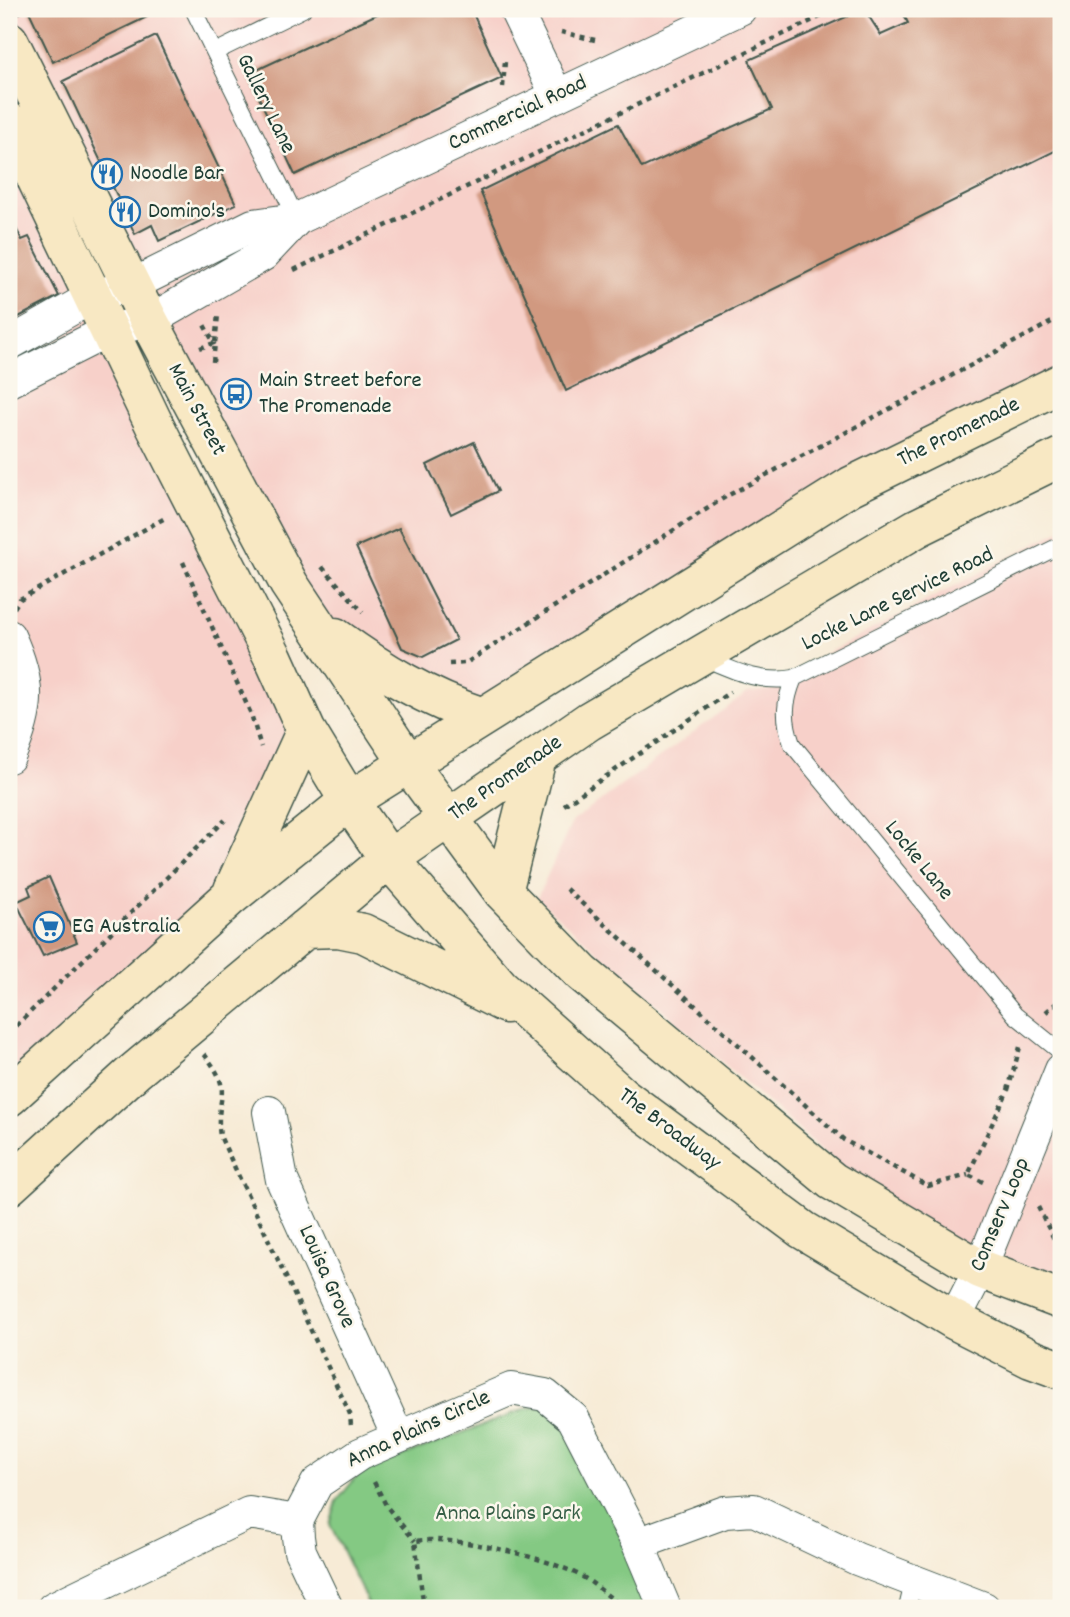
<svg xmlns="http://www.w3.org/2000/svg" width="1070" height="1617" font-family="Dekko,sans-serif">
<rect width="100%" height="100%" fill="#fbf7ec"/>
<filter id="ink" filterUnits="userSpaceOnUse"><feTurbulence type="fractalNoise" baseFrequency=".0143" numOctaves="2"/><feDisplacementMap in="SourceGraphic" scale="14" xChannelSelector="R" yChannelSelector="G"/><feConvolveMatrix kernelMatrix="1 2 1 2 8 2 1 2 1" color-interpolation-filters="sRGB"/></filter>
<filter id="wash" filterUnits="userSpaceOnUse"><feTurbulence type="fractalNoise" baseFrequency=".00686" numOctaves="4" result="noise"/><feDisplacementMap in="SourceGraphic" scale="28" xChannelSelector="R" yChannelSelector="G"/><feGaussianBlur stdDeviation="1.57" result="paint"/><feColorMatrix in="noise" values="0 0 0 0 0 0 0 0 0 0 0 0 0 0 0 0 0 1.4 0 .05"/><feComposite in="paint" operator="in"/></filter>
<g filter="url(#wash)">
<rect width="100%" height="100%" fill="#f7ebd6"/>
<path fill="#f7d0c9" d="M9 9H1061V383L483 717 315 622 9 41Z
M9 124 169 451 256 669 306 730 230 897 9 1097Z
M1061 530V1314L966 1278 537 898 572 822 747 693 783 688 810 662Z"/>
<path fill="#84c983" stroke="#52835c" stroke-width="2" d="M547 1406 570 1426 655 1608H370L330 1525 337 1501 360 1472 527 1408Z"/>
<g id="blocks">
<path fill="#d19980" d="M11 9H144L147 17 53 62 28 9 14 16Z
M388 9H471L502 78 295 175 248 74Z
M864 9 881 35 908 23 901 9H1061V148L566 391 480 191 618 124 642 168 772 109 749 60Z
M156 36 236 204 159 241 152 225 135 234 63 81Z
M9 215 22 240 29 237 59 296 9 322Z
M474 442 498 491 451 514 427 465Z
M399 528 456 640 423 657 402 648 356 547Z
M49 877 77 942 43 956 16 902 31 895 28 887Z"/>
</g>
</g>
<g filter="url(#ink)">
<use href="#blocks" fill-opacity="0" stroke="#3f574c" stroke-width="2"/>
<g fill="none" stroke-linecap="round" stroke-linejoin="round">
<g stroke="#3f574c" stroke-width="18">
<path id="service" d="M193 9 297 219
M215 52 303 9
M704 658C735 671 760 684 794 678L1061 545
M794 678C784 703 783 718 792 744L1015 1015 1061 1052
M907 1608 913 1583"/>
</g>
<g stroke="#3f574c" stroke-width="34">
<path id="minor" d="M515 9 557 96
M9 344 94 296 132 285 253 225 297 219 740 9
M9 381 110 330 149 321 263 255 297 219
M9 636C31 683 30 709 9 757
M269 1112 282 1180 398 1437
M954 1320 980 1269 1061 1070
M638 1544 725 1512 754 1510 857 1559 984 1608
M53 1608 249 1513 297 1521
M327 1608 300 1551 298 1537 297 1521 317 1483 360 1454 511 1389 545 1395 573 1418 638 1544 665 1608"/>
</g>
<g stroke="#3f574c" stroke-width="41">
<path id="secondary" d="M9 41 149 321 289 584 408 763 503 892 582 973 832 1181 980 1269 1061 1300
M9 122 154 424 273 657 306 730 349 801 389 859 500 987 622 1096 803 1230 954 1320 1031 1359 1061 1370
M335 637C383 672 426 698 483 717
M233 890 306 730
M503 892 537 758
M305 929 338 928 363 933 506 1004
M9 1097 230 897 349 801 851 486 1061 383
M9 1186 134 1072 389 859 589 721 917 528 1061 457"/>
</g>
<path stroke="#3f574c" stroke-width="4.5" stroke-dasharray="5 5" stroke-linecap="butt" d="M561 32 595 40
M503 87 505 61
M294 270 836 9
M200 348 214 343 203 323
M213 362 218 315
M183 562 251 714 261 747
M322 567 363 612
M14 608 20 599 165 518
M449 664 466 663 727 496 1061 317
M564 805 730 692
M566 889 844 1140 928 1186 968 1175
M1046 1012 1061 999
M9 1033 225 820
M204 1054C236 1093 214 1096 220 1136L350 1414 351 1426
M983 1182 968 1175 1008 1090 1020 1047
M1038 1207 1061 1253
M374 1482 387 1507 415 1541
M424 1608 415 1541C453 1535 540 1556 575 1573 593 1581 608 1597 624 1608"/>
<use href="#service" stroke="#fff" stroke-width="16"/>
<use href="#minor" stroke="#fff" stroke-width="32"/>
<use href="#secondary" stroke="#f8e8c3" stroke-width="38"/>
</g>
</g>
<defs>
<g id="restaurant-ring" transform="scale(1.575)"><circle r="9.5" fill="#fbf7ec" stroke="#1f6fb2" stroke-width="1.5"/><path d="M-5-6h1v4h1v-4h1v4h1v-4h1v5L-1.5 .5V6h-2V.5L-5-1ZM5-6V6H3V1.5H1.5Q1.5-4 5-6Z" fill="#1f6fb2"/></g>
<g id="bus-ring" transform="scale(1.575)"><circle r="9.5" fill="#fbf7ec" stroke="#1f6fb2" stroke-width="1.5"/><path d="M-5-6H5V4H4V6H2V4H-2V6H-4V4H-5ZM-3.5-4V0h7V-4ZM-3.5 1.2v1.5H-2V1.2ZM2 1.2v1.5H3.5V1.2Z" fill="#1f6fb2"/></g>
<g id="supermarket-ring" transform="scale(1.575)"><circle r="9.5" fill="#fbf7ec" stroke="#1f6fb2" stroke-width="1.5"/><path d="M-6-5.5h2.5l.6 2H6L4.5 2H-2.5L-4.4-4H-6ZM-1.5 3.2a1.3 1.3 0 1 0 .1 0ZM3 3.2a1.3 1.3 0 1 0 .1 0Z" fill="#1f6fb2"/></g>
</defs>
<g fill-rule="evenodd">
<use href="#restaurant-ring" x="107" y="174"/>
<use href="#restaurant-ring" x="125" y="212"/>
<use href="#bus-ring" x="236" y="394"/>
<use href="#supermarket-ring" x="49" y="927"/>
</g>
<g text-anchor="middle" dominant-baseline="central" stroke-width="5" stroke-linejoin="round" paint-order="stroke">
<g font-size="23" fill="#1f3d34" stroke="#fbf7ec">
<text transform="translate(265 104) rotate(64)">Gallery Lane</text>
<text transform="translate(518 114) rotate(-25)">Commercial Road</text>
<text transform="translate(196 410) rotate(62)">Main Street</text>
<text transform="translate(959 433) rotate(-26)">The Promenade</text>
<text transform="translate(898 600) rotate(-26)">Locke Lane Service Road</text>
<text transform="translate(506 779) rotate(-35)">The Promenade</text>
<text transform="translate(918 861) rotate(51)">Locke Lane</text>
<text transform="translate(669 1130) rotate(37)">The Broadway</text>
<text transform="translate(1001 1215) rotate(-67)">Comserv Loop</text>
<text transform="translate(326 1277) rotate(66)">Louisa Grove</text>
<text transform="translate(419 1430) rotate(-25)">Anna Plains Circle</text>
</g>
<g font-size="23" fill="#1f3d34" stroke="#fbf7ec" text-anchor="start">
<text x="130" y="174">Noodle Bar</text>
<text x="148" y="212">Domino's</text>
<text x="259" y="381">Main Street before<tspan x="259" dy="26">The Promenade</tspan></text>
<text x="72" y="927">EG Australia</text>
</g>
<g font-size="23" fill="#386048" stroke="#fbf7ec">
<text x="508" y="1514">Anna Plains Park</text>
</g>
</g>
<rect width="1070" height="1617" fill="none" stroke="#fbf7ec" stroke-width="35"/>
</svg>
